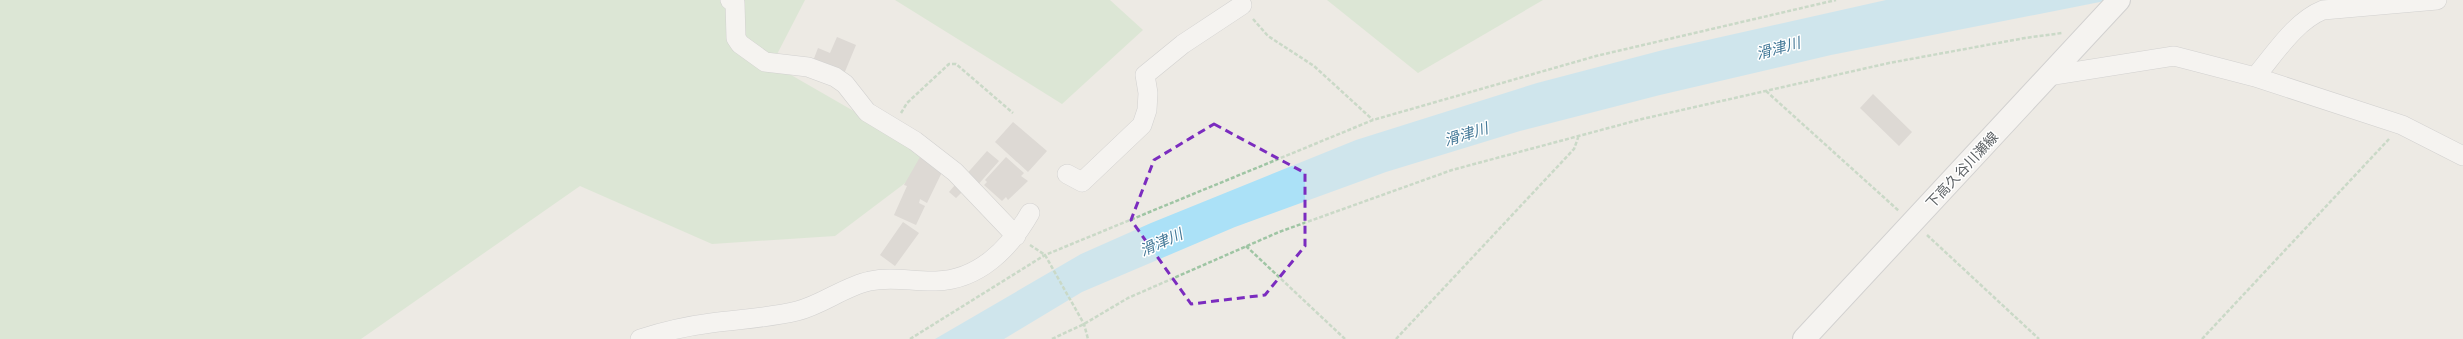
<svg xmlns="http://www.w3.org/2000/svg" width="2463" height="339" font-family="'Public Sans','Noto Sans JP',sans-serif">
<rect width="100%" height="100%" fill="#edeae4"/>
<path fill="#c8e3c3" d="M0 0H805L772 64 937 159 835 236 712 244 580 186 361 339H0Z
M895 0H1110L1143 30 1062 104Z
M1327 0H1543L1418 73Z"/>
<path fill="#abe1f7" d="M1886 0H2110L1831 55 1660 95 1520 131 1386 172 1235 227 1082 292 1004 339H935L1081 254 1151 223 1356 140 1537 83 1663 50Z"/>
<path fill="#c9c5c1" d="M837 37 856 45 844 74 813 61 818 48 830 53Z
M1873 94 1912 132 1899 146 1860 108Z
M1013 122 1047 151 1028 172 995 142Z
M987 151 999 161 976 187 964 177Z
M920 157 944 168 927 203 920 199 919 203 925 206 916 225 894 215 907 186 904 185Z
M1006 157 1024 173 1021 176 1028 181 1008 200 1006 197 1002 201 984 185 987 182 985 180Z
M955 185 962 192 956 198 949 192Z
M903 222 919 233 895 266 880 255Z"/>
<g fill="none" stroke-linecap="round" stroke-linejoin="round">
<g stroke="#b2b5b8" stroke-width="20">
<path id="street" d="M730 0 735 3 736 38 740 44 765 62 808 67 835 77 845 84 867 112 915 141 955 172 1016 236
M2048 76 2174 56 2255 77 2402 125 2463 156
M2255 77C2274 55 2295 21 2323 10L2437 0
M1067 174 1082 182 1142 125 1147 110 1148 93 1145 75 1183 44 1242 5
M640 339C662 332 687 326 711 323 740 319 768 318 797 311 822 305 845 286 870 281 892 276 914 282 936 281 979 280 1010 248 1030 213"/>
</g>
<g stroke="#b1b4b8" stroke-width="24">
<path id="secondary" d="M1804 339 2119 0"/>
</g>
<path stroke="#9fc5a4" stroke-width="2.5" stroke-dasharray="4 2" stroke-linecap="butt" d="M1253 19 1268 36 1314 66 1373 120
M1766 91 1899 211
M901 113 907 103 949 64H956L1013 113
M1927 235 2039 339
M1030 245 1045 255 1084 324 1088 339
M1246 246 1345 339
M910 339 1045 255 1373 120 1596 56 1836 0
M1052 339 1084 324 1128 298 1279 232 1452 170 1642 119 1889 63 2025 38 2062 33
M1396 339 1574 149 1579 135
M2202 339 2389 139"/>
<use href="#street" stroke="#fff" stroke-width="19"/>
<use href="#secondary" stroke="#fff" stroke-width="22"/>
</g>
<path d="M0 0H2463V339H0ZM1214 124 1305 173V246L1265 295 1191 304 1131 220 1154 160Z" fill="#edeae4" fill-opacity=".55" fill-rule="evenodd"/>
<path fill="none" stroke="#7b2cbf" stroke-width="3" stroke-dasharray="8 5" stroke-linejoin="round" d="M1214 124 1305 173V246L1265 295 1191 304 1131 220 1154 160Z"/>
<g text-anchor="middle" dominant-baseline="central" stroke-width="3" stroke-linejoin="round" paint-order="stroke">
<g font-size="14" fill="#5c6063" stroke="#fff">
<text transform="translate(1962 170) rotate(-47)">下高久谷川瀬線</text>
</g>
<g font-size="15" font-style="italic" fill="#437897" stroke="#fff">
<text transform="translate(1778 48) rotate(-15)">滑津川</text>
<text transform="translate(1466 134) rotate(-17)">滑津川</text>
<text transform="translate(1161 242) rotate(-24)">滑津川</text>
</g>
</g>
</svg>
